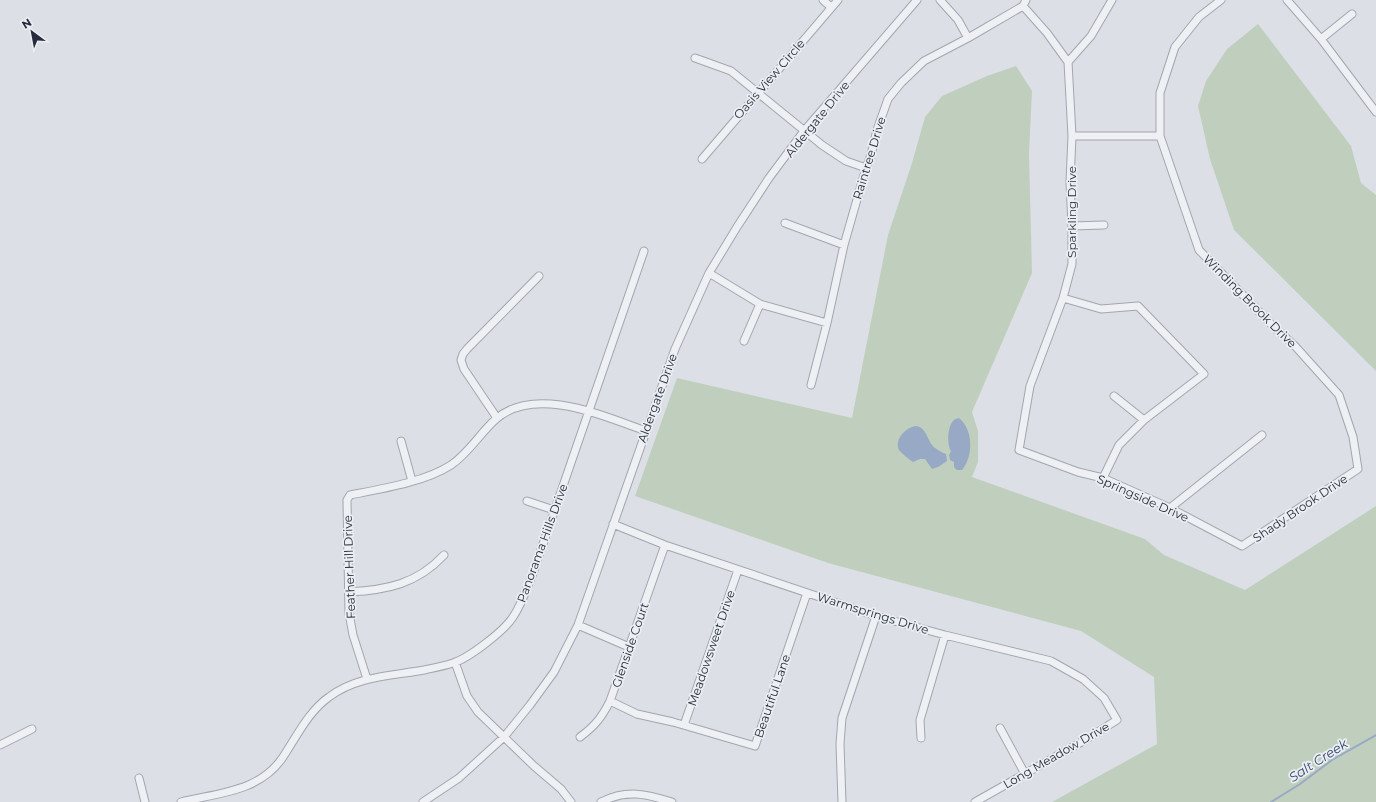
<svg xmlns="http://www.w3.org/2000/svg" width="1376" height="802" font-family="Montserrat,sans-serif">
<rect width="100%" height="100%" fill="#dcdfe6"/>
<path fill="#c0cfbd" d="M1258 24 1351 146 1361 183 1376 195V371L1234 230 1210 159 1198 106 1206 81 1227 49Z
M1016 66 1032 91 1029 154 1032 273 972 412 978 431V462L972 477 1145 539 1164 555 1245 590 1376 506V802H1052L1157 744 1154 677 1081 631 828 563 635 496 677 378 852 418 888 235 912 163 925 117 942 96 987 76Z"/>
<path fill="#97a9c5" d="M959 418C973 429 974 456 962 470H957L954 467V462L950 460 949 455 951 451C947 445 947 426 954 420 955 419 958 418 959 418Z
M915 426C925 426 927 438 932 445 935 449 941 452 946 454L947 461 938 467 932 469 925 459H920L913 462C910 460 901 453 899 450 894 439 906 428 915 426Z"/>
<g fill="none" stroke-linecap="round" stroke-linejoin="round">
<path stroke="#97a9c5" stroke-width="2" d="M1271 802 1300 784 1332 760 1376 735"/>
<g stroke="#a2a6af" stroke-width="9">
<path id="minor" d="M823 0 831 7
M940 0 958 20 968 38
M1287 0 1321 39 1376 112
M1023 6 1047 33 1068 62 1072 136 1070 182 1072 226V264L1063 298 1030 386 1019 450 1078 472 1103 478 1170 508 1242 546 1358 469 1353 437 1339 395 1295 346 1273 326 1199 250 1160 136V93L1175 47 1199 17 1221 0
M1321 39 1352 14
M695 58 731 71 822 145 846 161 866 168
M1068 62 1091 36 1112 0
M1072 136H1160
M702 159 838 0
M785 223 844 245
M1072 226 1104 225
M709 273 760 304 827 323
M1063 298 1101 309 1138 306 1204 374 1144 420 1119 445 1103 478
M744 341 760 304
M811 385 827 323 844 245 866 168 871 155 877 130 888 99 901 83 924 61 968 38 1023 6 1026 0
M1114 396 1144 420
M497 418 464 369 461 360 463 354 467 349 539 276
M401 441 412 481
M527 501 554 510
M1170 508 1262 435
M613 524 665 545 876 616 945 635 1051 661 1083 679 1104 698 1117 720 1085 740 975 802
M349 592C387 590 417 584 444 555
M578 625 629 647
M455 662 467 696 478 712 534 766 561 789 571 802
M367 679 353 635 349 613 347 500 350 495C381 489 425 482 451 465 469 453 480 433 496 419 535 385 603 416 646 431
M610 701 637 714 673 722 755 746 807 593
M684 725 738 570
M1000 728 1025 774
M580 737C595 726 602 717 610 701L665 545
M921 738 920 720 945 635
M0 745 32 729
M139 778 145 802
M181 802C217 793 260 792 283 757 297 736 308 712 329 697 357 676 391 676 424 670 433 668 444 666 453 663 469 658 504 631 513 617 522 604 527 587 533 573L644 251
M423 802 459 778 504 737 530 705 554 672 578 625 675 349 709 273 737 227 769 178 804 131 917 0
M601 802C627 789 646 794 672 802
M842 802 840 744 842 718 876 616"/>
</g>
<use href="#minor" stroke="#eef0f4" stroke-width="7"/>
</g>
<g text-anchor="middle" dominant-baseline="central" stroke-width="3.5" stroke-linejoin="round" paint-order="stroke">
<g font-size="12" fill="#262c3b" stroke="#ebeef3">
<text transform="translate(769 79) rotate(-49)">Oasis View Circle</text>
<text transform="translate(817 119) rotate(-51)">Aldergate Drive</text>
<text transform="translate(869 158) rotate(-73)">Raintree Drive</text>
<text transform="translate(1071 212) rotate(-90)">Sparkling Drive</text>
<text transform="translate(1250 301) rotate(45)">Winding Brook Drive</text>
<text transform="translate(657 398) rotate(-70)">Aldergate Drive</text>
<text transform="translate(1143 498) rotate(24)">Springside Drive</text>
<text transform="translate(1300 508) rotate(-34)">Shady Brook Drive</text>
<text transform="translate(542 543) rotate(-70)">Panorama Hills Drive</text>
<text transform="translate(349 567) rotate(-92)">Feather Hill Drive</text>
<text transform="translate(873 613) rotate(17)">Warmsprings Drive</text>
<text transform="translate(630 645) rotate(-71)">Glenside Court</text>
<text transform="translate(711 648) rotate(-71)">Meadowsweet Drive</text>
<text transform="translate(772 696) rotate(-71)">Beautiful Lane</text>
<text transform="translate(1056 755) rotate(-30)">Long Meadow Drive</text>
</g>
<g font-size="13" font-style="italic" fill="#32476d" stroke="#ebeef3">
<text transform="translate(1318 760) rotate(-33)">Salt Creek</text>
</g>
</g>
<g transform="translate(32 32) rotate(328)" stroke="#ebeef3" stroke-width="3" paint-order="stroke">
<path d="M0-3L7 15L0 10L-7 15Z" fill="#262c3b"/>
<text y="-6" font-size="11" font-weight="bold" text-anchor="middle" fill="#262c3b">N</text>
</g>
</svg>
